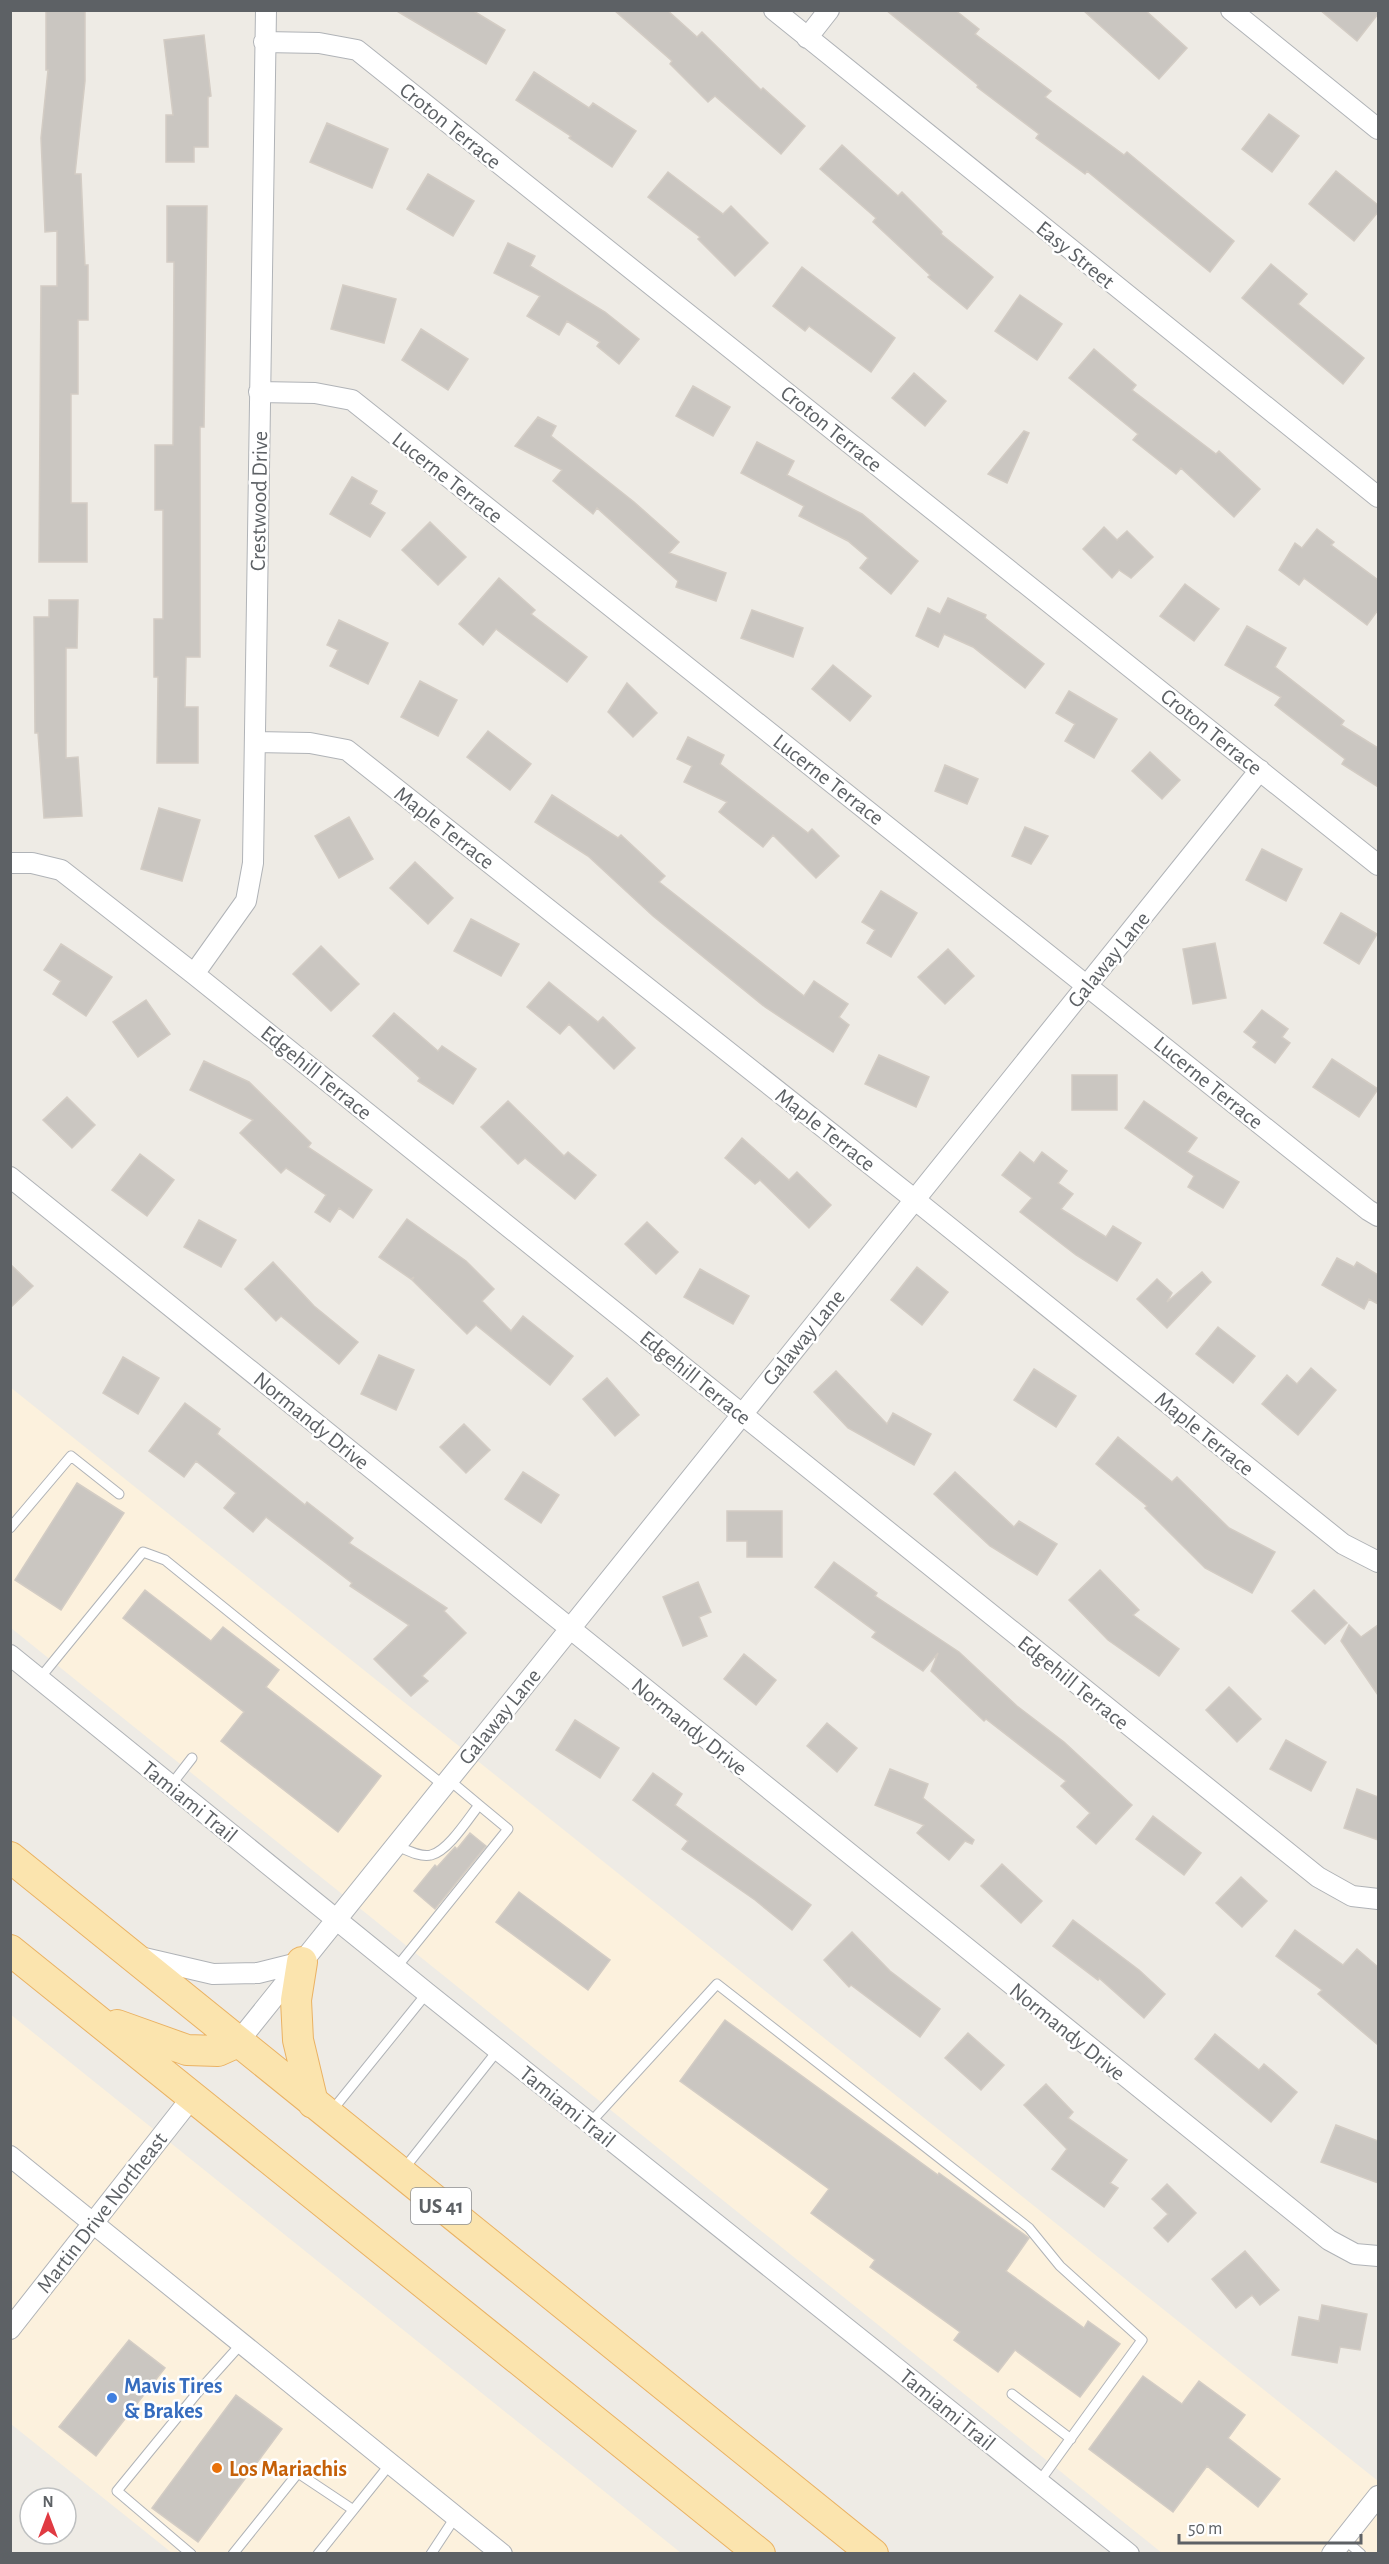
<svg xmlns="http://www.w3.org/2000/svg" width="1389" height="2564" font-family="'Alegreya Sans',sans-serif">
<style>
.commercial{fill:#fcf1dd}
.building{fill:#cac6c1;stroke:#d3ccc4;stroke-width:1.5}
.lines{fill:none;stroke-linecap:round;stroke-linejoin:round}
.lane-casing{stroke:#b0b3b7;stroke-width:11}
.street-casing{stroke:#b0b3b7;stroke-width:22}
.primary-casing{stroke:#eab263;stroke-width:32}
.lane{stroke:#fff;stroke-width:9}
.street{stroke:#fff;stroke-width:20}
.primary{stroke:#fbe4ae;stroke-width:30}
.shop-dot{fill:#3f7fe0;stroke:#fff;stroke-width:2}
.food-dot{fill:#e8710a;stroke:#fff;stroke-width:2}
.labels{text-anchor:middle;stroke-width:5;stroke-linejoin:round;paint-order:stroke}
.shield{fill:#fff;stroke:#8e9093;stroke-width:1.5}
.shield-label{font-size:21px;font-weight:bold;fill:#5d6165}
.street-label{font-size:22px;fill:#5d6165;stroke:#fff}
.shop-label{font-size:22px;font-weight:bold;fill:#366cbe;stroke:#fff;text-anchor:start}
.food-label{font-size:22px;font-weight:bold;fill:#c56008;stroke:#fff;text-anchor:start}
</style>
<rect width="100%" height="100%" fill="#eeebe5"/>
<path class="commercial" d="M10,1387L1378,2481V2553H1162L11,1628Z
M10,2014L681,2553H172L11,2424Z"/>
<path class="building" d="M46,10H85V81L75,174H81L85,265H88V320H78V394H71V503H87V562H39L41,286H57V231L45,232L41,138L48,70H46Z
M395,10H472L505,30L486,64Z
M614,10H667L697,37L702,32L761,90L763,88L805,126L781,154L715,96L708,102L670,64L672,61Z
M886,10H955L979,29L975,34L1051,91L1045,97L1124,155L1127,152L1234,241L1210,272L1087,171L1085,174L1036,138L1039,134L977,87L978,85Z
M1083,10H1145L1187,48L1159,79Z
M1320,10H1378V14L1357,41Z
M204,35L211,96L208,97V147H194V162H166V115H173L164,40Z
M534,72L589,108L593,103L636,131L612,167L569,138L571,136L516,100Z
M1269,114L1299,136L1272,172L1242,149Z
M327,123L388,149L372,188L310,162Z
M842,145L898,196L902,192L942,232L941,234L993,277L967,309L928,277L930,275L873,222L876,218L820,169Z
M1336,171L1378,205V212L1354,241L1309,204Z
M668,172L723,214L731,206L768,243L735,276L698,239L700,237L648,197Z
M428,174L474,201L453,236L407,209Z
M167,206H207L204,427H200V657H186L185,707H198V763H157L158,677H154V619H163V510H155V445H173L174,262H167Z
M508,243L535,256L530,266L605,312L639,339L619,364L597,346L600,342L567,321L559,335L527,316L540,296L494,273Z
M1271,264L1307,294L1298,304L1364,358L1343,384L1242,298Z
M802,267L895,338L871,372L809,326L805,331L773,306Z
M343,285L396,299L384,343L331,329Z
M1020,295L1062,324L1037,360L995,331Z
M421,329L468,359L448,390L402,360Z
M1094,349L1136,385L1132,390L1216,454L1219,451L1260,489L1234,517L1181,468L1176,474L1133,440L1138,434L1069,378Z
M914,373L946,401L925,426L892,398Z
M693,386L730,407L713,436L676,416Z
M538,417L556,426L551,436L634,502L679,542L669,553L726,573L716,601L676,587L678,581L597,508L593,514L553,481L562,470L515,446Z
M1024,431L1029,433L1007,483L988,474Z
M757,442L794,461L787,475L862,514L918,561L891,594L860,568L868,558L848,541L799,516L804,506L741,473Z
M352,477L377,491L370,504L385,513L370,537L330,514Z
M430,522L466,557L438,585L402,550Z
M1104,527L1117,540L1127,531L1153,557L1131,578L1119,570L1112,578L1083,549Z
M1317,529L1334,542L1331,545L1378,580V610L1367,625L1304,578L1299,585L1279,570L1295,543L1302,548Z
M499,578L535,610L531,614L587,657L567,682L496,629L483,645L459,624Z
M1185,584L1219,609L1194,641L1160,616Z
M948,598L986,615L985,618L1044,664L1025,688L973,647L944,634L938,647L916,636L928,608L940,614Z
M49,600H78L77,648H66V758L78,757L82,816L44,818L38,733H35L34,617H49Z
M752,610L803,628L793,657L741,638Z
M339,620L388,643L368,684L330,666L338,650L327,645Z
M1247,626L1286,648L1275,667L1344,721L1341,725L1378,748V787L1342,764L1345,759L1275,705L1281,697L1225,665Z
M833,665L871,696L850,721L812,689Z
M420,681L457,700L438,736L401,717Z
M627,683L657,713L633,737L608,712Z
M1069,691L1117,719L1094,758L1065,741L1075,724L1056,713Z
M488,731L531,764L510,790L467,757Z
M688,737L724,755L720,764L808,833L812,829L839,856L816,878L773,835L763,847L719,812L727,802L684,782L692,766L677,759Z
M1150,752L1180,780L1162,799L1132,771Z
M945,765L978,779L967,804L935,791Z
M552,795L618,838L621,835L665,876L659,882L804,996L814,981L848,1004L839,1017L849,1025L833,1052L765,1007L653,916L588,856L535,822Z
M159,808L200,820L182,881L141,869Z
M349,817L373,859L339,878L315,836Z
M1025,827L1048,836L1031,864L1012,856Z
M1262,849L1302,869L1286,901L1246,880Z
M415,862L453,898L428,924L390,888Z
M881,891L917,913L891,957L867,943L875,930L862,922Z
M1341,913L1377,934L1359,964L1324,943Z
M471,919L519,944L501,976L454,951Z
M1215,943L1226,998L1193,1004L1183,949Z
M61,944L112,977L86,1016L53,994L61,981L44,970Z
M321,946L359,984L331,1011L293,974Z
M948,949L974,976L945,1004L918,977Z
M549,982L598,1022L603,1017L635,1048L614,1069L569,1024L560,1034L527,1007Z
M146,1000L170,1034L138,1057L113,1022Z
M1262,1010L1288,1029L1282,1037L1290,1043L1275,1063L1253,1047L1257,1042L1244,1032Z
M394,1013L438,1051L442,1046L476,1069L453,1104L418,1081L420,1078L373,1036Z
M879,1055L929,1077L916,1107L865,1084Z
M1332,1059L1378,1089L1359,1117L1313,1087Z
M204,1061L249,1082L311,1143L308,1147L372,1190L353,1218L339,1208L330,1222L315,1212L326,1195L286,1168L281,1173L240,1133L253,1120L190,1090Z
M1072,1075H1117V1110H1072Z
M67,1097L95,1125L72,1148L43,1120Z
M508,1101L564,1156L568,1152L596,1175L575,1199L525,1158L518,1164L481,1127Z
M1144,1101L1197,1138L1187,1152L1239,1182L1223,1208L1188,1187L1194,1176L1125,1128Z
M742,1138L789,1180L797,1172L831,1205L809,1228L760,1180L755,1184L725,1158Z
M1020,1152L1034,1163L1042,1152L1067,1171L1058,1183L1073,1194L1061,1209L1106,1237L1113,1226L1141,1243L1117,1281L1076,1255L1020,1212L1032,1198L1002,1175Z
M140,1154L174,1180L147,1216L112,1190Z
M407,1219L466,1261L494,1289L482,1301L511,1331L523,1316L573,1356L550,1385L476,1325L467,1334L412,1280L414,1277L411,1279L379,1257Z
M199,1220L236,1240L221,1267L184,1247Z
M647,1222L678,1252L656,1274L625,1244Z
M1337,1258L1354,1267L1357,1262L1378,1275V1304L1369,1299L1364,1309L1322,1285Z
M273,1262L314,1306L358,1342L339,1364L281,1316L276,1321L245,1289Z
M10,1264L33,1286L10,1308Z
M917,1267L948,1292L922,1325L891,1300Z
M700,1269L749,1296L733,1324L684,1297Z
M1202,1272L1211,1282L1167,1328L1137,1299L1157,1279L1172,1293L1167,1302Z
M1218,1327L1255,1356L1233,1383L1196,1354Z
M379,1355L414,1370L396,1410L361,1394Z
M123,1357L159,1378L138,1414L103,1393Z
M1311,1368L1336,1390L1298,1435L1262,1404L1287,1375L1297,1384Z
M1034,1369L1076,1396L1056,1427L1014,1400Z
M836,1371L887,1424L893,1413L931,1434L914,1465L848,1428L814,1392Z
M607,1378L639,1415L615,1436L583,1399Z
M185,1403L220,1429L217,1434L305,1505L307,1502L353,1538L349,1543L447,1608L444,1611L466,1633L422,1676L428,1681L411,1696L374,1659L409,1625L350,1586L352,1583L266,1517L253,1532L224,1508L236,1493L196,1461L184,1477L149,1451Z
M464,1424L490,1450L466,1473L440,1447Z
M1118,1437L1172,1482L1177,1477L1229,1528L1275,1552L1252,1593L1205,1568L1145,1508L1147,1506L1096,1464Z
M523,1472L559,1495L541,1523L505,1499Z
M955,1472L1014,1527L1019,1521L1057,1544L1037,1575L990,1546L934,1494Z
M77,1483L124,1513L61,1610L15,1580Z
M727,1511H782V1557H747V1541H727Z
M834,1562L877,1593L875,1596L959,1652L1017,1706L1064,1742L1132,1805L1096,1844L1077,1827L1090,1813L1061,1786L1066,1781L986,1719L984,1721L931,1671L938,1653L923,1671L872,1637L876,1632L815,1587Z
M1100,1570L1139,1610L1133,1615L1179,1649L1159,1676L1108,1640L1069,1600Z
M698,1582L711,1612L699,1617L707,1636L683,1646L663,1597Z
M145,1590L211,1641L223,1627L279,1670L266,1687L381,1776L338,1832L221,1741L244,1712L123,1618Z
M1314,1590L1347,1623L1325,1644L1292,1611Z
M1349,1625L1361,1637L1378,1625V1695L1341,1641Z
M744,1654L776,1680L756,1705L724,1679Z
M1229,1687L1261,1719L1237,1742L1206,1710Z
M575,1720L619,1748L600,1778L556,1750Z
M827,1723L857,1748L837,1772L807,1746Z
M1286,1740L1326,1762L1311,1791L1270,1769Z
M890,1769L928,1784L923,1798L974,1840L972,1844L965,1841L949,1860L917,1833L924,1825L875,1805Z
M653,1773L682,1794L675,1805L811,1905L792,1930L755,1900L682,1849L688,1841L633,1800Z
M1357,1789L1378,1797V1840L1344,1828Z
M1153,1816L1201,1853L1184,1875L1136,1839Z
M470,1833L486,1846L435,1909L414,1891L435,1865L437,1867L455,1847L457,1849Z
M1002,1864L1042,1901L1021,1923L981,1886Z
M1241,1877L1267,1901L1242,1927L1216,1903Z
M519,1892L610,1960L588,1990L496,1922Z
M1073,1920L1139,1970L1165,1994L1144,2018L1099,1978L1098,1980L1053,1946Z
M1295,1930L1343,1965L1357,1949L1378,1967V2045L1318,1994L1322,1990L1276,1956Z
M852,1932L890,1971L940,2009L920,2037L851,1985L849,1987L824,1960Z
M725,2020L938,2175L939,2173L1029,2238L1006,2271L1084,2328L1088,2321L1120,2344L1080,2397L1015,2350L998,2372L954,2340L960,2332L870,2267L875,2260L811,2213L829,2189L680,2081Z
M968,2033L1004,2065L981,2090L945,2058Z
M1215,2034L1259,2070L1264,2064L1297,2092L1271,2122L1195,2059Z
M1046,2084L1073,2112L1068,2118L1127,2160L1110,2183L1118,2188L1104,2207L1052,2169L1067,2149L1024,2105Z
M1336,2125L1378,2141V2183L1321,2162Z
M1167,2184L1196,2213L1168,2242L1154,2228L1168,2214L1152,2199Z
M1245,2251L1279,2290L1260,2305L1252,2295L1236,2308L1212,2279Z
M1322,2305L1367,2314L1360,2350L1340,2347L1337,2363L1292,2355L1299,2317L1319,2321Z
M129,2340L165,2368L96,2456L59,2427Z
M1143,2376L1182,2404L1199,2381L1245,2415L1228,2438L1280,2479L1258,2507L1207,2466L1173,2512L1089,2449Z
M236,2395L282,2429L198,2542L152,2508Z"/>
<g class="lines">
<defs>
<path id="lane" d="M10,1528L71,1456L119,1494
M40,1678L143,1552L165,1560L443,1785
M171,1785L192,1758
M395,1845C405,1849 420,1858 431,1855C448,1851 468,1819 479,1805L448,1779
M396,1968L508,1829L479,1805
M330,2113L427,1993
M590,2123L717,1984L1029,2228L1060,2266L1142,2340L1039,2482
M403,2170L498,2050
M1012,2394L1071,2439
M1344,2539L1361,2554
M191,2554L117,2491L198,2392L242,2343
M233,2554L298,2473L352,2509
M318,2554L391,2463
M431,2554L456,2516"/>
<path id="street" d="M774,10L1378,497
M1231,10L1378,129
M807,38L829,10
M264,42L319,43L357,50L1378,865
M259,392L315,393L352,400L1368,1210L1378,1216
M255,742L310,743L347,750L914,1199L1343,1544L1378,1562
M10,863H32L61,870L194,974L1318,1877L1352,1896L1378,1899
M194,974L246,901L253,863L266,10
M10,1177L1329,2240L1355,2254L1378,2256
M10,1655L427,1993L1129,2554
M140,1957L213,1974L258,1973L302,1962
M238,2042L1260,770
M10,2156L502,2554
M10,2329L193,2096
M1332,2554L1378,2496"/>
<path id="primary" d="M10,1857L873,2554
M10,1950L760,2554
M302,1962L296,2000L298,2040L313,2103
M117,2025L187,2050L218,2051L238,2042"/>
</defs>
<use href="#lane" class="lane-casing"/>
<use href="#street" class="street-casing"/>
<use href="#primary" class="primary-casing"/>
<use href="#lane" class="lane"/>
<use href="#street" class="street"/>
<use href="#primary" class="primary"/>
</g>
<circle class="shop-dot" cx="112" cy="2398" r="6"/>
<circle class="food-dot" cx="217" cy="2468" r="6"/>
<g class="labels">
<rect class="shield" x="411" y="2188" width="60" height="36" rx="4.5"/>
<g class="shield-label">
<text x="441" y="2213">US 41</text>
</g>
<g class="street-label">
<text transform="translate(451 125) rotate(39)" y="8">Croton Terrace</text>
<text transform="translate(1076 254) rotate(39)" y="8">Easy Street</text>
<text transform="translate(832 428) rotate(39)" y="8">Croton Terrace</text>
<text transform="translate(448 477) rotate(38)" y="8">Lucerne Terrace</text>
<text transform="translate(258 501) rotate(-89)" y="8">Crestwood Drive</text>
<text transform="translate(1212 731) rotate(39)" y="8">Croton Terrace</text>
<text transform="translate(829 779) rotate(38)" y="8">Lucerne Terrace</text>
<text transform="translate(445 827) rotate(38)" y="8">Maple Terrace</text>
<text transform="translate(1108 959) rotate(-51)" y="8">Galaway Lane</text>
<text transform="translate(317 1072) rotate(39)" y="8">Edgehill Terrace</text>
<text transform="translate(1209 1082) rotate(39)" y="8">Lucerne Terrace</text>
<text transform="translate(826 1129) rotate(38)" y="8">Maple Terrace</text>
<text transform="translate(803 1337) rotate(-51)" y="8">Galaway Lane</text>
<text transform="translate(696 1377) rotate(39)" y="8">Edgehill Terrace</text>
<text transform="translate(312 1420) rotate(39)" y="8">Normandy Drive</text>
<text transform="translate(1205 1433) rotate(39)" y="8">Maple Terrace</text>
<text transform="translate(1074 1682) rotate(39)" y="8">Edgehill Terrace</text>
<text transform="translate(499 1716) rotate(-51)" y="8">Galaway Lane</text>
<text transform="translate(690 1726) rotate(39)" y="8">Normandy Drive</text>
<text transform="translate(190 1801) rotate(39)" y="8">Tamiami Trail</text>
<text transform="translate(1068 2031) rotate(39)" y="8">Normandy Drive</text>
<text transform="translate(568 2106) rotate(39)" y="8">Tamiami Trail</text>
<text transform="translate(101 2212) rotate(-52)" y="8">Martin Drive Northeast</text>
<text transform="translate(948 2409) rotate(39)" y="8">Tamiami Trail</text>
</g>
<g class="shop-label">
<text x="124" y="2393">Mavis Tires<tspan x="124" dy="25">&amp; Brakes</tspan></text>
</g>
<g class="food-label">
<text x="229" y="2476">Los Mariachis</text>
</g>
</g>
<rect width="1389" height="2564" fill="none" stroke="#5d6165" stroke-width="24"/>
<g transform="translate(48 2516)"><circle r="28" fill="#ffffff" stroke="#bec0c1" stroke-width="1.5"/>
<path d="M0-4.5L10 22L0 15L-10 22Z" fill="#e03a42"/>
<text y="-9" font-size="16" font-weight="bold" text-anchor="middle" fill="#5d6165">N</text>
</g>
<path d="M1179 2534v9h182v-9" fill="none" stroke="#5d6165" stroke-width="3"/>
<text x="1188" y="2534" font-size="18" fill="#5d6165" stroke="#ffffff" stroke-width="4.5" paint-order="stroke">50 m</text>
</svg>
